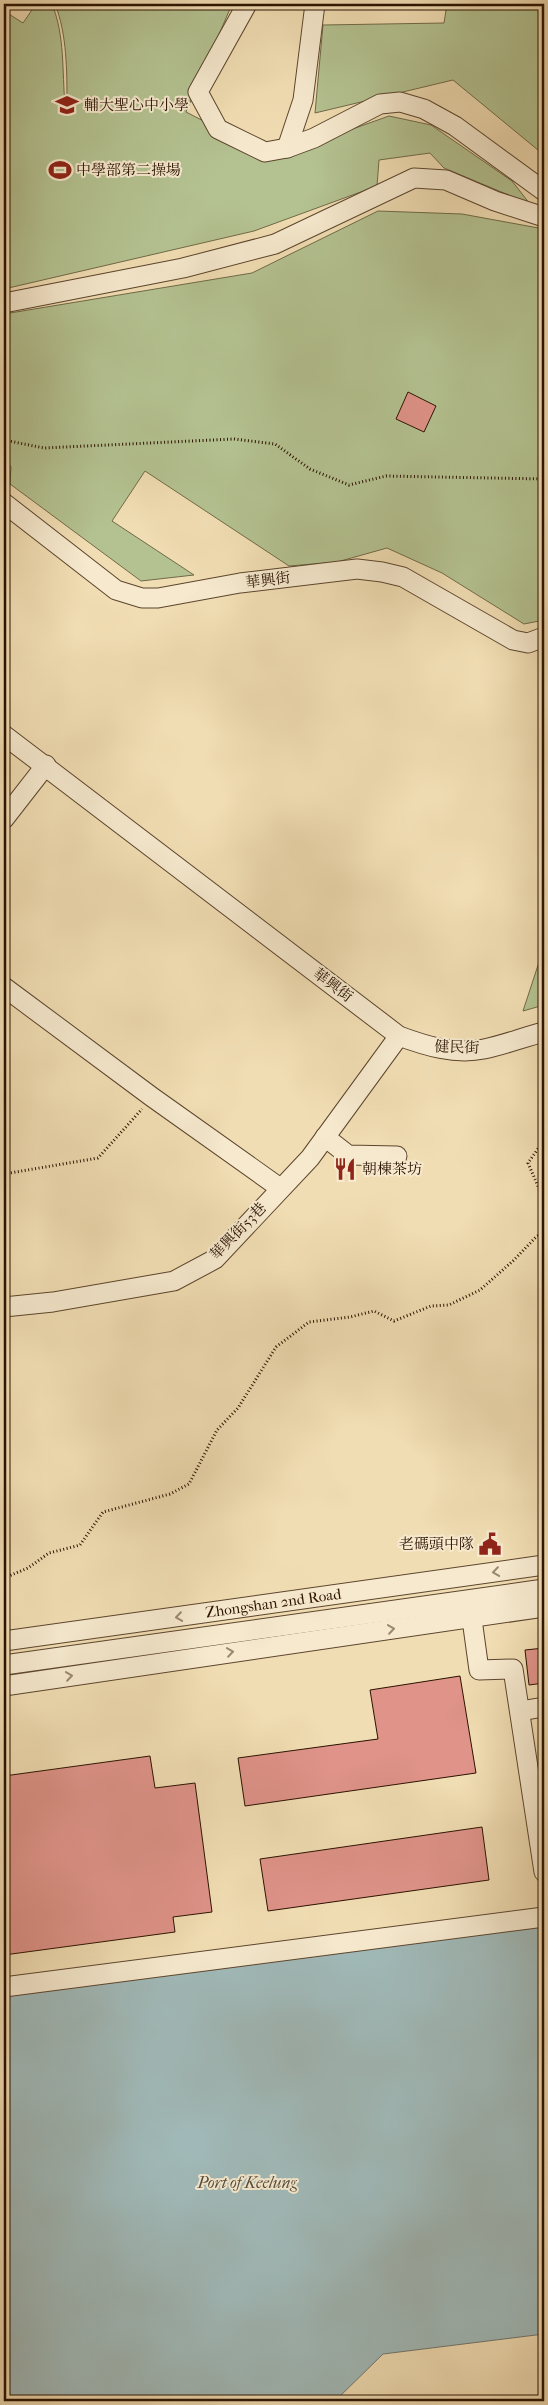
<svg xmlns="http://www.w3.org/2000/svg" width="548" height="2405" font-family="'IM FELL French Canon','Noto Serif TC',serif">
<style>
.green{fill:#b4c291;stroke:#706a48}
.water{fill:#a0b9b8;stroke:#71766e}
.building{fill:#df9389;stroke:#2b1200}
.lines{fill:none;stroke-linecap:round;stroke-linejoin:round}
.minor-casing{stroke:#5c452d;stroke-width:21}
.path{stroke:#2b1200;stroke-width:3;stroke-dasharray:1 2.5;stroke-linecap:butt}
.minor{stroke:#f6e9ce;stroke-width:19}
.oneway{stroke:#9b8871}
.labels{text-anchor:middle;stroke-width:4;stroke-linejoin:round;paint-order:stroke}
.poi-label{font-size:15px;fill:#2b1200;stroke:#f6e9ce;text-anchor:start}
.street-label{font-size:15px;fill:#2b1200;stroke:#f6e9ce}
.water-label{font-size:16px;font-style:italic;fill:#544c40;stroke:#f6e9ce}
</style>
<rect width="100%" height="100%" fill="#f1ddb3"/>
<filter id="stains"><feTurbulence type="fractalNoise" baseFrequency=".004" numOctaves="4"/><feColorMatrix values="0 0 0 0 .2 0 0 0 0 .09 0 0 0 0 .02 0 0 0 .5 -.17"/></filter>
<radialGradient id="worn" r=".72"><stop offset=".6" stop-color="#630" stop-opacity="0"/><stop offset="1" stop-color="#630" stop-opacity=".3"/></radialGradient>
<path class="green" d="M36,4H52C65,36 62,71 65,105L67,103C67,71 67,34 55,4H232L186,112L274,157L389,116L431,125L512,181L530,204L444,168L430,153L379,160L377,186L254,231L4,289V11L23,23Z
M447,4H544V155L453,80L315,113L323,25L444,23Z
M378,211L462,214L544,229V620L524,624L442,573L387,548L337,562L289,566L145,471L112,521L194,575L141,581L10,484L11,467L4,456V314L252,273Z
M543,950L544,1005L523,1011Z"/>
<path class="water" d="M544,1919V2334L383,2354L335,2401H4V1994Z"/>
<path class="building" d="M408,392L436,406L424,432L396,419Z
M544,1648V1683L529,1685L525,1650Z
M460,1676L476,1773L245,1806L238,1758L378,1739L370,1690Z
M150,1756L155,1788L195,1783L212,1912L173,1917L175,1932L4,1955V1776Z
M482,1827L489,1880L268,1911L260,1859Z"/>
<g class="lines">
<defs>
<g id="minor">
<path d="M247,4L198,92L218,129L265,152L287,148L314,138L380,104L400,102L424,109L455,126L544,191"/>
<path d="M287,148L303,100L315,4"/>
<path d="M4,303L183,268L275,244L414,178L446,180L495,201L544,217"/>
<path d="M4,503L116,590L142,598H158L240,583L357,569L382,572L403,577L513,640L528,643L544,637"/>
<path d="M4,735L399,1036C426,1046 455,1055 484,1049C504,1045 524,1037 544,1032"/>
<path d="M4,819L46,765"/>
<path d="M4,987L152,1097L280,1188"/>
<path d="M325,1137L348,1155L397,1156"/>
<path d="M4,1307L53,1302L174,1281L215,1259L310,1158L399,1036"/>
<path d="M470,1605L479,1670L513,1669L544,1872"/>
<path id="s1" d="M4,1641L544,1565"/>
<path d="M4,1665L544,1589"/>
<path d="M4,1686L544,1607"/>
<path d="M520,1711L544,1707"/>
<path d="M4,1987L544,1917"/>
</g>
</defs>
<use href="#minor" class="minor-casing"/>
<path class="path" d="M4,440L44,448L234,439L275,444L310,469L349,485L386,476L544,479
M544,1140L528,1163L544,1200
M4,1174L98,1158L142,1109
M4,1578L28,1568L49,1553L80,1545L103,1512L170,1494L189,1484L217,1430L238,1408L276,1347L309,1322L350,1317L374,1311L394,1321L431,1306L449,1305L480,1290L514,1260L536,1237L544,1232"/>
<use href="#minor" class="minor"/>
</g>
<defs><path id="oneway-chevron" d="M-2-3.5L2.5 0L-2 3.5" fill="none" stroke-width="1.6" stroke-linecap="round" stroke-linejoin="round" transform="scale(1.25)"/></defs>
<g class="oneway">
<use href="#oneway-chevron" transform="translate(496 1572) rotate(172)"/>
<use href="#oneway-chevron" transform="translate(179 1617) rotate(172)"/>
<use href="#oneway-chevron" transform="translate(391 1629) rotate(-8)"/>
<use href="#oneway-chevron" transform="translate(230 1652) rotate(-8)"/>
<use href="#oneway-chevron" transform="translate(69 1676) rotate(-8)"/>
</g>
<defs>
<symbol id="school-bare" viewBox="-9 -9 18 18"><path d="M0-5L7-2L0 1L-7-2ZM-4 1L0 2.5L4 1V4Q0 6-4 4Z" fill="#8f2418" stroke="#f6e9ce" stroke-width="2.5" paint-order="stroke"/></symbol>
<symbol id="stadium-bare" viewBox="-9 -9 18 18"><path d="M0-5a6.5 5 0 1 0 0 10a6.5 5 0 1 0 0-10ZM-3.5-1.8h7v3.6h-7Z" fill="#8f2418" stroke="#f6e9ce" stroke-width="2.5" paint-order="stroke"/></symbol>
<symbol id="restaurant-bare" viewBox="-9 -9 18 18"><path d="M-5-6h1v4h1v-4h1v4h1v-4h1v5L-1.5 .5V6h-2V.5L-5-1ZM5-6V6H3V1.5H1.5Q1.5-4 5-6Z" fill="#8f2418" stroke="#f6e9ce" stroke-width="2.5" paint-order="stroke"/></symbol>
<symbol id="civic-bare" viewBox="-9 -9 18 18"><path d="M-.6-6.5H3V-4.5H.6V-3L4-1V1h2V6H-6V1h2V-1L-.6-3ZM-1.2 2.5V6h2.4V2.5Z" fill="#8f2418" stroke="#f6e9ce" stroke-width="2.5" paint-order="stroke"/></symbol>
</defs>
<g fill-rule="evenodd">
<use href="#school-bare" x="51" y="89" width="32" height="32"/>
<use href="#stadium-bare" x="44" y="154" width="32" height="32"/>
<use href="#restaurant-bare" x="329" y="1153" width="32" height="32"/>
<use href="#civic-bare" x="474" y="1528" width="32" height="32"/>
</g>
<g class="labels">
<g class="poi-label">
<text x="84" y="110">輔大聖心中小學</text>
<text x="76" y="175">中學部第二操場</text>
<text x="362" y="1174">朝棟茶坊</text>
<text x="474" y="1549" text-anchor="end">老碼頭中隊</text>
</g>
<g class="street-label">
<text transform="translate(268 580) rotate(-7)" y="5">華興街</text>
<text transform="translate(333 985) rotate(37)" y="5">華興街</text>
<text transform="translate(457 1047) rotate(2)" y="5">健民街</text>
<text transform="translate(238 1231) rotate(-46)" y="5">華興街53巷</text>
<text dy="5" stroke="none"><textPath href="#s1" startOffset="272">Zhongshan 2nd Road</textPath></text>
</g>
<g class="water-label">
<text x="247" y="2188">Port of Keelung</text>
</g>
</g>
<rect width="548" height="2405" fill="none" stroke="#f1ddb3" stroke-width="20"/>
<rect x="5" y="5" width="538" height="2395" fill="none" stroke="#2b1200" stroke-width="2.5"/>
<rect x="10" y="10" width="528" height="2385" fill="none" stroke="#2b1200"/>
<rect width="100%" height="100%" filter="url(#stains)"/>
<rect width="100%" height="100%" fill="url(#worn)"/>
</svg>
